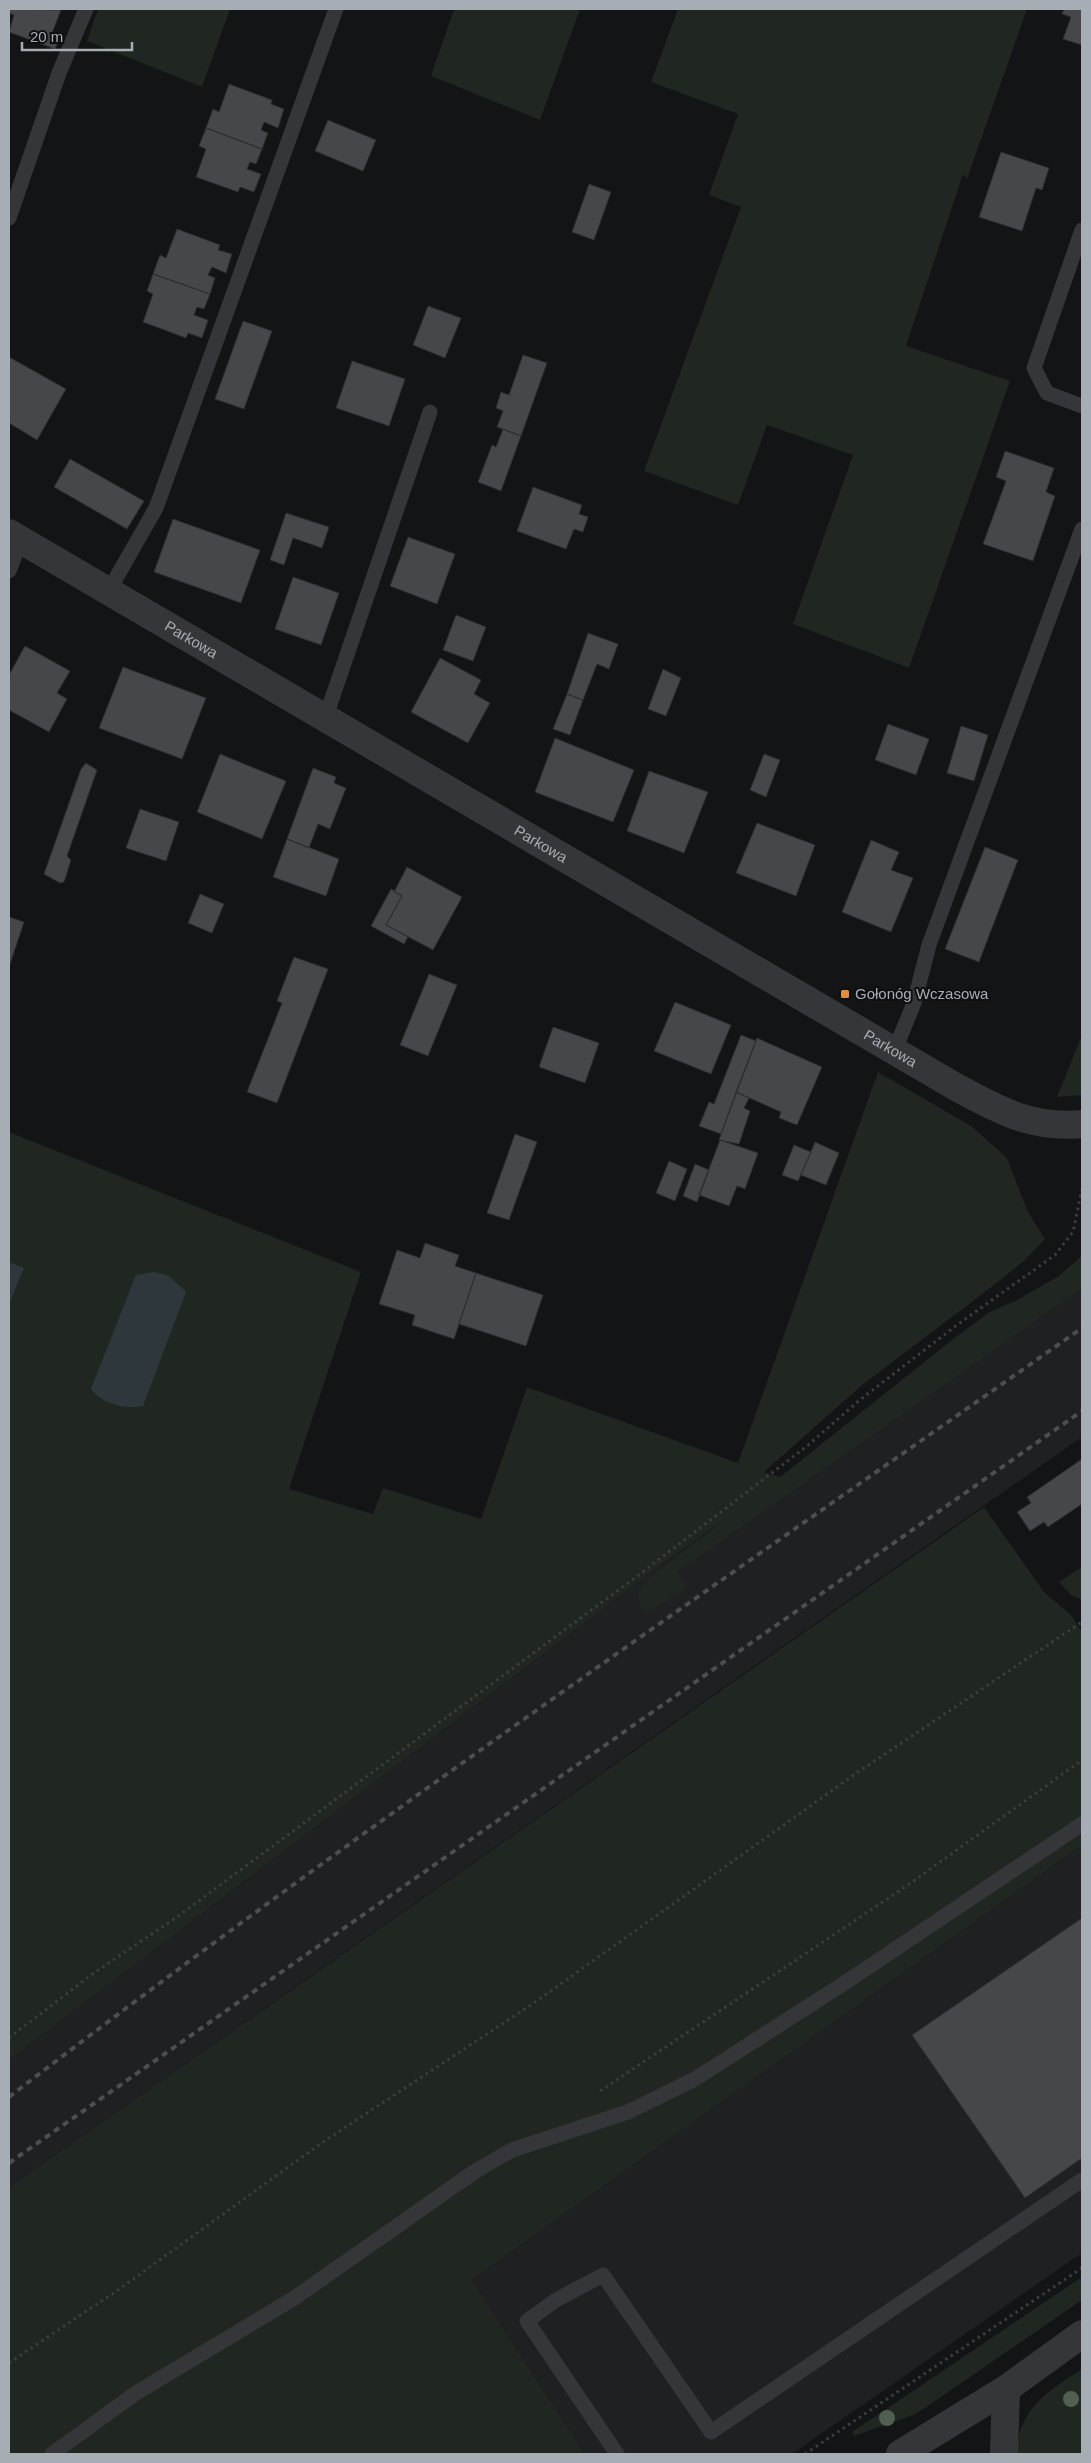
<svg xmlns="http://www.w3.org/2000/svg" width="1091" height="2463" font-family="Helvetica,sans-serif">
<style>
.built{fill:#1f2022}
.green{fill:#202720}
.water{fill:#2e383c}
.building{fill:#45474a;stroke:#2d2e31}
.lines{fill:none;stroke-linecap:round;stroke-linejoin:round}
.path{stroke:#3b3d40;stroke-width:3;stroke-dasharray:2.5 4;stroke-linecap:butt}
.service{stroke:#353639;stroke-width:15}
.minor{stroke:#353639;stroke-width:28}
.tertiary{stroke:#353639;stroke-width:28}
.rail{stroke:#4c4e52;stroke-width:4;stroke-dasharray:6 5;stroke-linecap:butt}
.tree{fill:#505f4f}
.poi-dot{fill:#e18f3f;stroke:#0e0f10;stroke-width:2}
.labels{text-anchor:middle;stroke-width:4;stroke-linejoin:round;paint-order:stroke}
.street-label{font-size:15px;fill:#a6adb4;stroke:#0e0f10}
.poi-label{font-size:15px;fill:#a6adb4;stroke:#0e0f10;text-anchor:start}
</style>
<rect width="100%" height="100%" fill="#131415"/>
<path class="built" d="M1082,1271V1437L9,2187V2060L666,1561Z
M1082,1845V2253L792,2454H585L472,2280Z"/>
<path class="green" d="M98,9H230L202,87L87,41Z
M454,9H580L540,120L431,76Z
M678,9H1027L967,179L963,174L906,346L1010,381L909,668L793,624L853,455L767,425L738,505L644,471L741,207L709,195L738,114L651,82Z
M1082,1035V1095L1057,1097Z
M878,1072L971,1126L1007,1158L1028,1212L1045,1239L1025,1260L994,1285L861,1386L764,1472L780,1477L957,1336L990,1312L1015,1301L1059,1276L1082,1256V1288L677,1572L687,1587L647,1614L640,1607L638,1592L651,1577L727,1518L666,1561L9,2060V1132L361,1272L289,1489L373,1514L383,1488L481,1519L527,1387L738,1463Z
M984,1507L1044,1592L1071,1615L1082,1632V1845L472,2280L585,2454H9V2187Z
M1082,1567V1600L1071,1595L1059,1582Z
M1082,2277V2300L925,2408L913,2415L854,2436L852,2432Z
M1082,2369V2454H1017C1017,2410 1048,2391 1082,2369Z"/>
<path class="water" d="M9,1262L24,1268L9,1304Z
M154,1272L169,1276L186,1292L143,1406C124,1409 104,1405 91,1389L136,1275Z"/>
<path class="building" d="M9,9L61,10L52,33L60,36L55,49L9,32L14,15L9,13Z
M1064,9H1082V48V45L1063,39L1071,17L1062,14Z
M229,84L272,100L271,104L284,109L278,128L264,122L261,130L268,133L262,149L206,128L213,109L219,112Z
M328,120L376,140L363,171L315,151Z
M206,128L262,149L256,164L250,162L247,169L261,174L254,192L240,187L238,192L196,177L206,149L199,146Z
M1001,152L1049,168L1042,190L1036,188L1022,231L979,217Z
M589,184L611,192L594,240L572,232Z
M177,229L220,245L218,250L232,254L226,273L212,267L208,275L215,278L210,294L153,274L160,255L166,258Z
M153,274L210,294L204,309L197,307L194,315L208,320L202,338L188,333L186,338L143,322L153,294L147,291Z
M428,306L461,318L445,358L413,345Z
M243,321L272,331L244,409L215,399Z
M523,355L547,363L521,436L497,427L503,411L496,408L501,392L509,395Z
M9,357L66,389L37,440L9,423Z
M352,361L405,379L389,426L336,408Z
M503,429L521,436L501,491L478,482L492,445L496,447Z
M1005,451L1054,468L1046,492L1055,496L1033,561L983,544L1006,481L996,477Z
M70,459L144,501L127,529L54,487Z
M533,487L582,505L579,514L588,517L583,532L574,529L566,549L517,531Z
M286,513L329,527L322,548L293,538L284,565L270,560Z
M173,519L260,550L241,603L154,572Z
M408,537L455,554L437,604L390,586Z
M293,577L339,593L321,645L275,629Z
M456,615L486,627L473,661L443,650Z
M588,633L618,644L609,669L597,664L583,700L567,694Z
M25,646L70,671L57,693L67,699L49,732L9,710V675Z
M440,658L481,680L474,694L490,703L468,743L411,712Z
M123,667L206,698L182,759L99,728Z
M663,669L681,678L666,716L648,709Z
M567,694L583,700L570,735L553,729Z
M888,724L929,739L916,775L875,760Z
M961,726L988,735L974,781L947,773Z
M555,738L634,770L613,822L535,792Z
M220,754L286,781L262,839L197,812Z
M764,754L780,760L766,797L750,790Z
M86,763L97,770L67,856L71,860L64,882L60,883L44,874L81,769Z
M313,768L336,777L334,783L346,788L330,829L318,824L309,848L287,839Z
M649,771L708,792L684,853L627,831Z
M140,809L179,822L166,861L126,848Z
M757,823L815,845L796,896L736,873Z
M287,839L339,859L326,896L273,877Z
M871,840L899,852L891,870L913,878L891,932L842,912Z
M985,847L1018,860L979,962L945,949Z
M407,867L462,897L433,950L386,925L402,896L394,892Z
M391,889L402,896L386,925L408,937L404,944L371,926Z
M200,894L224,904L212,933L188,923Z
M9,917L24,922L9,967Z
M294,957L328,969L277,1103L247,1092L282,1003L277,1001Z
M429,974L457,985L428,1056L400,1045Z
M675,1002L731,1025L711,1074L654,1051Z
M553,1027L599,1043L585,1083L539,1067Z
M741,1035L756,1041L721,1134L699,1126L709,1102L714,1104Z
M757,1038L822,1067L797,1125L779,1118L781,1112L736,1092Z
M736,1092L749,1098L744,1108L750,1111L739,1144L719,1140Z
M515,1134L537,1142L509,1220L487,1213Z
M720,1140L758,1153L745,1189L737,1186L729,1206L699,1195Z
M815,1142L839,1153L826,1185L801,1175Z
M794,1145L811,1152L798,1181L782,1175Z
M669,1161L687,1169L675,1201L656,1193Z
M695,1164L709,1170L697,1202L683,1196Z
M425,1243L459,1255L455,1266L476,1273L454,1339L412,1325L415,1315L379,1304L397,1250L420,1258Z
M476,1273L543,1295L526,1346L459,1324Z
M1082,1459V1504L1048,1527L1044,1522L1030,1531L1017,1512L1031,1503L1027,1497Z
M1082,1918V2158L1025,2198L912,2035Z"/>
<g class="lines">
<path class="path" d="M9,2038L91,1975L177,1917L640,1574L807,1446L861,1399L957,1325L1055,1255L1073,1232L1082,1189
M600,2091L908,1885L1082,1760
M9,2363L118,2290L323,2142L534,2003L858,1772L1082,1622
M805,2454L1082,2268"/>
<path class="service" d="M9,218L59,73L86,9
M1082,230L1034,368L1047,393L1082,406
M9,571L21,540
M108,592L156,508L336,9
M325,719L430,412
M894,1052L914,1003L929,945L1082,529
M52,2454L136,2393L293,2299L474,2172L512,2150L628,2112L695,2079L840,1986L1082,1824
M617,2454L527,2321L556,2300L603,2275L711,2432L1082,2180"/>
<path class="minor" id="s1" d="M9,533L956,1087C999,1110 1031,1129 1082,1124"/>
<path class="tertiary" d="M900,2454L1006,2389L1082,2334
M1004,2454L1006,2389"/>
<path class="rail" d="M9,2097C358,1829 722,1581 1082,1328
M9,2163L1082,1411"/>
</g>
<g class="tree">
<circle cx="1071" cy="2399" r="8"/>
<circle cx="887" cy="2418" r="8"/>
</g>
<rect class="poi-dot" x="840" y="989" width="10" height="10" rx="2.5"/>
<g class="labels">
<g class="street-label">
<text dy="5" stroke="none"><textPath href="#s1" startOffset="211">Parkowa</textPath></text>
<text dy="5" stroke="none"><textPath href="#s1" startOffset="616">Parkowa</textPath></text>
<text dy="5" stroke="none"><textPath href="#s1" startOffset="1021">Parkowa</textPath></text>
</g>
<g class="poi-label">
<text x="855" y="999">Gołonóg Wczasowa</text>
</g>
</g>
<rect width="1091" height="2463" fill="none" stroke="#a6adb4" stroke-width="20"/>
<path d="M22 42v8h110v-8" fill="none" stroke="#a6adb4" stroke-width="2.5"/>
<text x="30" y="42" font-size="15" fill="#a6adb4" stroke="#0e0f10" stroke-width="4" paint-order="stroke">20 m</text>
</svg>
